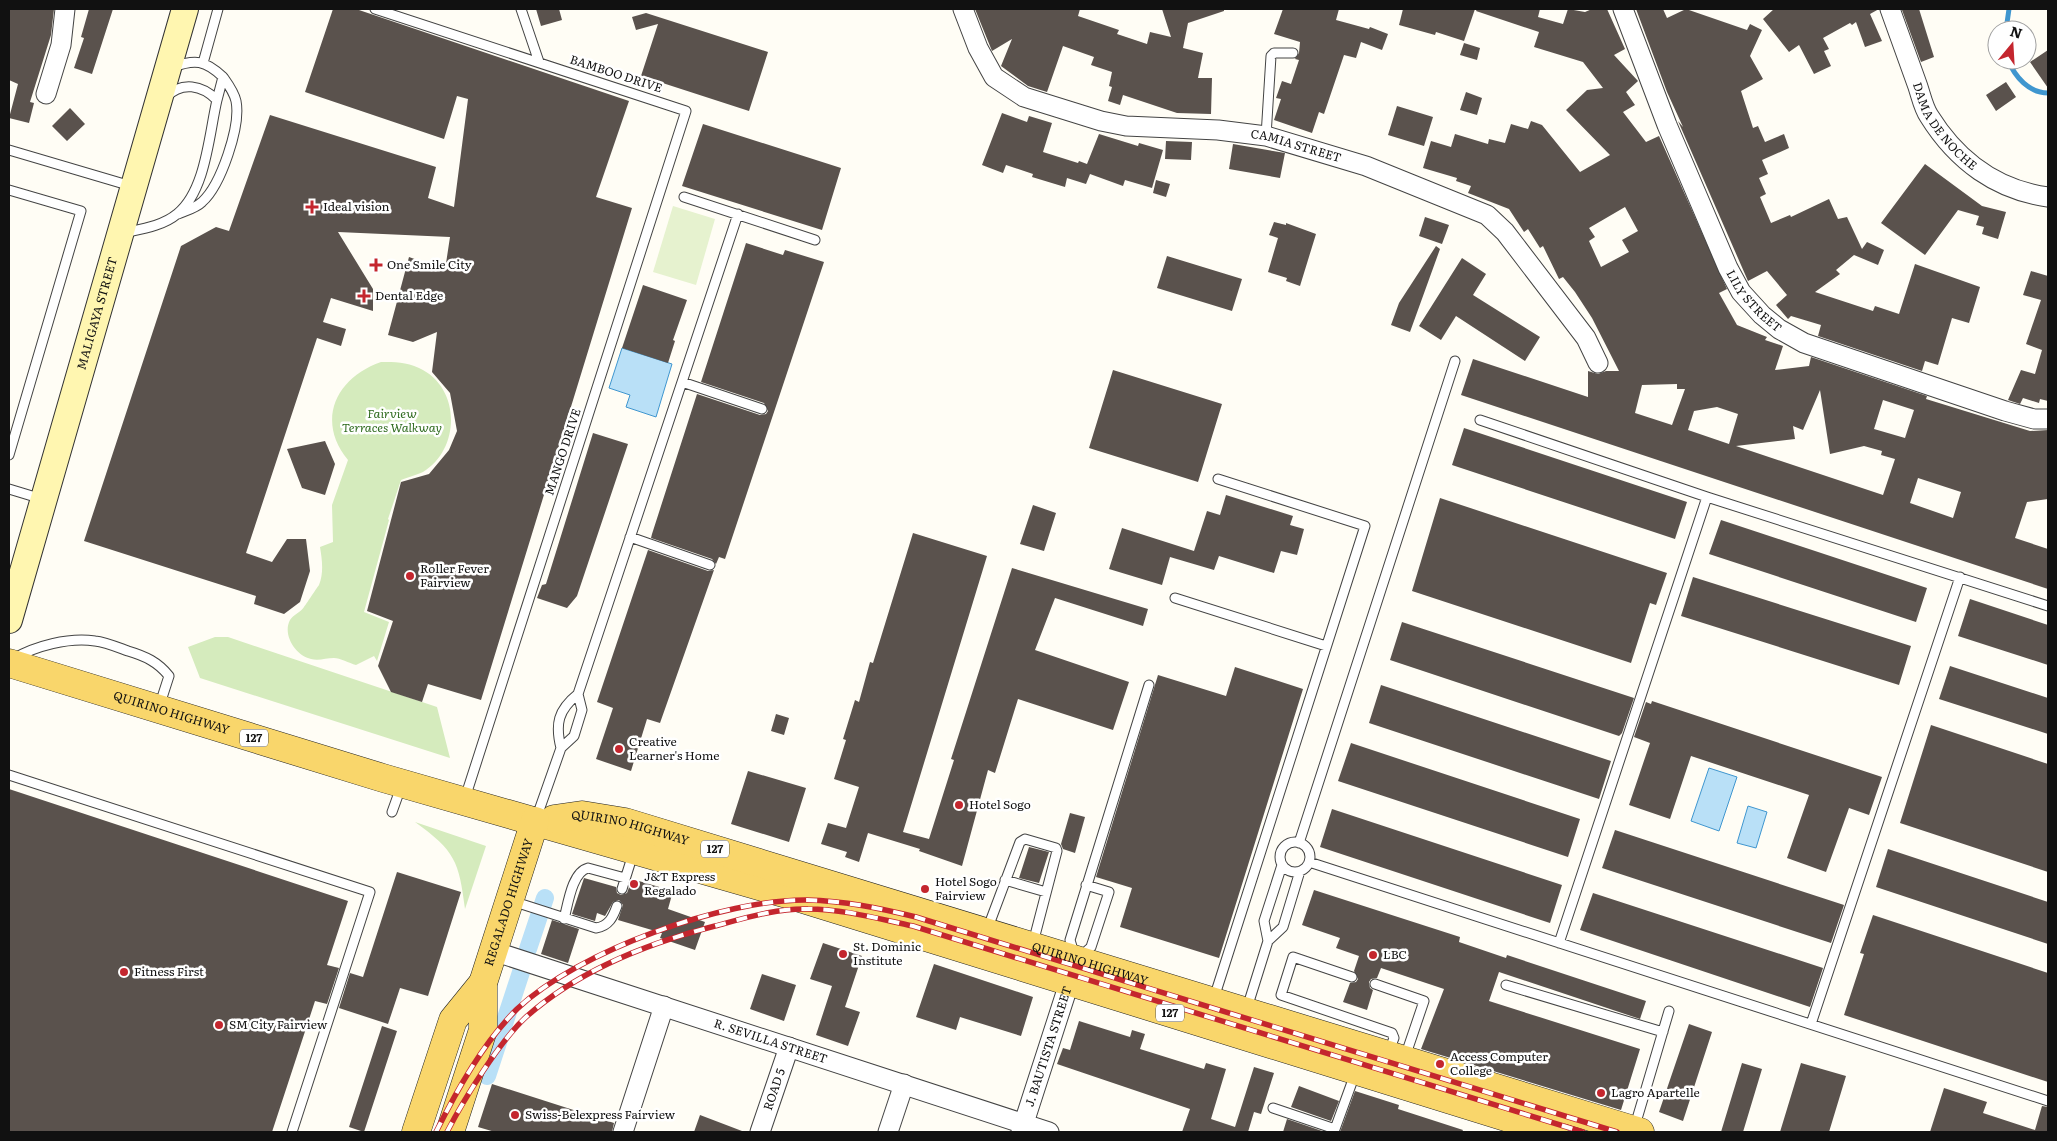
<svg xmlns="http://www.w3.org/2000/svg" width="2057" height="1141" font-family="Literata,serif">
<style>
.green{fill:#d5ebbd}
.pitch{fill:#e6f2cf}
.water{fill:#b9e0f7;stroke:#3f96cf}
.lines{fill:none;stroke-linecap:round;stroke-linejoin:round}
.stream{stroke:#3f96cf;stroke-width:5}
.canal{stroke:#b9e0f7;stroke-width:18}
.building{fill:#5a524d;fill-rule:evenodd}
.lane-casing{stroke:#444;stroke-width:11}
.street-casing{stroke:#444;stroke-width:21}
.secondary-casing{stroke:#333;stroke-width:28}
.primary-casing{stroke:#222;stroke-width:29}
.lane{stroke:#fff;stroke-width:9}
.street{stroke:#fff;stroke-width:19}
.secondary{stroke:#fff6b0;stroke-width:26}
.primary{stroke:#f9d66b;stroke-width:28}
.rail-casing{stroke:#c4262e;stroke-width:5.5}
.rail{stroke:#fff;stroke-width:4;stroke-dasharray:11;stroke-linecap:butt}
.poi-dot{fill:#c4262e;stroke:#fff;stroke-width:2}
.labels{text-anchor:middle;stroke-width:5;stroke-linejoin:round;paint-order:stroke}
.shield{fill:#fff;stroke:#585858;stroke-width:1}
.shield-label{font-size:11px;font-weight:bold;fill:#111}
.street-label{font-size:12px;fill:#111;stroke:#fff}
.poi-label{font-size:12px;fill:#111;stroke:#fff;text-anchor:start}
.park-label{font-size:12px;font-style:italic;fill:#2f6b1f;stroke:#fff}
</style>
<rect width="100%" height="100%" fill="#fffdf5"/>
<path class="green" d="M381,362C395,362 406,362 419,368C461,387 461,449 423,472C417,475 408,477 401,480L388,519L389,520L364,612L389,622L377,661L374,656L356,665C349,663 340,658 334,658C326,658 319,661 311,659C296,656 282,635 290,620C293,615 301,612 304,607C305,606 318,586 319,585C324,573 322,559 320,547L333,542L332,505L348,460C315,420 337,377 381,362Z
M215,637H228L437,707L450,758L200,678L188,647Z
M415,822L486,846L465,909C459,861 455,851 415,822Z"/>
<path class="pitch" d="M673,206L715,219L696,285L653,272Z"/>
<path class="water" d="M622,348L672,364L656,417L626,407L630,395L609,388Z
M1709,768L1737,777L1719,831L1691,821Z
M1748,806L1767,812L1756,848L1737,843Z"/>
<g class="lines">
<path class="stream" d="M2006,30L2009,9
M2008,60C2015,77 2029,93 2048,93"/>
<path class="canal" d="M528,949L545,898
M487,1076L523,966"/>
</g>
<path class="building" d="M9,9H54L51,35L30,102L34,103L29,123L9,118L18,84L9,80Z
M89,9H113L92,74L74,68L84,38L81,37Z
M333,9H356L629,101L596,197L632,208L481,700L428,684L422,702L391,692L378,666L393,621L367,611L401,482L429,474L449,450L457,431L450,393L432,372L437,332L413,342L388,335L409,257L445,270L450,237L338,232L373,289V311L331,298L323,322L346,329L341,346L317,338L246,553L272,562L287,539H306L310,571L300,602L284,614L254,604L256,596L84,541L181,246L216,227L229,231L270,115L436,167L428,198L454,207L468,99L457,96L444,139L305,92Z
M536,9H559L562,20L541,26Z
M975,9H1080L1078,16L1119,30L1117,34L1147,44L1150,32L1171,37L1162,9H1224V11L1188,23L1183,48L1203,53L1198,78H1212L1211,114L1177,113L1123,95L1120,105L1108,101L1112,87L1109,86L1112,72L1091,65L1094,57L1063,46L1047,92L1028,86L1001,66L1012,39L992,51Z
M1283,9H1339L1336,20L1369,29L1370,27L1388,34L1382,50L1361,42L1356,58L1344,55L1324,114L1319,112L1312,133L1274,120L1281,99L1276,98L1282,81L1291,84L1299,60L1295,59L1299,53L1300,42L1274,34Z
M1403,9H1475L1464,41L1436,32L1435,35L1399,25Z
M1477,9H1540L1538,17L1563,24L1568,9L1585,12L1592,9H1607L1625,49L1614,55L1638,81L1626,92L1635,105L1623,112L1646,142L1659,136L1727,289L1719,293L1737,325L1767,337L1765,340L1783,346L1775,370L1809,366L1811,357L1927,396L1926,399L2030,431L2048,430V499L2027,502L2015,538L2048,549V589L1461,395L1473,359L1588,397V371L1598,374L1606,371H1619L1592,318L1575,292L1563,277L1559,279L1543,246L1540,248L1528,229L1524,232L1509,209L1468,193L1471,186L1456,181L1457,178L1423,168L1431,141L1451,147L1455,134L1488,144L1489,139L1505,143L1511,124L1528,129L1531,121L1542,125L1580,172L1610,155L1566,110L1587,90L1603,88L1583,62L1534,47L1539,32L1476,11ZM1625,207L1638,231L1622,240L1629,252L1601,267L1589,241L1595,237L1589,228ZM1677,384V389H1685L1672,425L1635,413L1642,385ZM1820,390L1830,454L1864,446L1882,451L1881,455L1895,459L1883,495L1736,446L1795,439L1793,426L1803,430ZM1883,400L1914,410L1905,438L1874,429ZM1717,407L1738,414L1729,444L1688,430L1694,411ZM1918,478L1961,492L1953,518L1910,503Z
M1636,9H1663L1667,18L1686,9L1747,30L1750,24L1762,30L1750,56L1763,79L1741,91L1753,128L1758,126L1765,142L1784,134L1789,148L1762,160L1768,174L1759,178L1766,194L1760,197L1771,223L1790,215L1791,217L1829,199L1838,219L1847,217L1862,249L1867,242L1884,250L1878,265L1854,255L1836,270L1840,274L1815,292L1873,311L1875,306L1899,314L1915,264L1980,287L1969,323L1952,318L1938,365L1925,361L1922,371L1818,336L1821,325L1791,316L1788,319L1776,305L1787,295L1767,271L1748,281L1678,121L1683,127L1667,92Z
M1774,9H1879L1870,14L1882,41L1865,47L1856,22L1852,25L1850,23L1823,38L1829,49L1824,51L1831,66L1814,74L1799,45L1789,52L1763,19Z
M1906,9H1919L1934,57L1921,62L1902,10Z
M646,13L768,52L749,111L641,76L658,24L636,30L632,17Z
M1464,43L1480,48L1477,60L1460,55Z
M2048,50V88L2030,62Z
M2006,82L2016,97L1996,111L1986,95Z
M1466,92L1482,98L1477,115L1460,110Z
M1397,106L1433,117L1424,146L1388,135Z
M70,108L85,124L67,141L52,126Z
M1002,113L1027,122L1029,116L1052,123L1043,152L1078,163L1079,161L1087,164L1099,134L1138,146L1139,143L1163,150L1152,188L1125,180L1123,186L1090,174L1086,184L1067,178L1065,187L1032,177L1033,174L1006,165L1003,173L982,165Z
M703,124L841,168L822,230L682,186Z
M1166,141L1192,142L1191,160L1165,159Z
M1233,144L1285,153L1280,178L1229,169Z
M1925,164L1982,206L2006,212L1998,239L1982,234L1984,227L1976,225L1979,216L1958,210L1925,255L1881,223Z
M1156,180L1170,184L1166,197L1153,193Z
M1425,217L1449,225L1442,244L1419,236Z
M1274,222L1286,225V223L1316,234L1300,286L1286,281L1287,278L1268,272L1278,238L1269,235Z
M746,243L783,255L785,250L824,262L725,559L719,557L716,564L712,559L651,538L652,534L697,394L760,415L766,414L768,411L764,403L701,382Z
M1436,246L1440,249L1410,332L1391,325L1399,303Z
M1167,256L1242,279L1232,311L1157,288Z
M1462,258L1486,274L1473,295L1540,337L1525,361L1456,316L1441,340L1419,326Z
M2031,271L2048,276V401L2040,399L2039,403L2023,398L2020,404L2008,400L2021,370L2035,374L2042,350L2026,344L2041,300L2023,295Z
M643,285L687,300L673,340L675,341L668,363L622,348Z
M1113,370L1222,404L1198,482L1089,448Z
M1464,428L1687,502L1675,539L1452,465Z
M593,433L628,444L577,596L567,608L537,598L542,585L546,584Z
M325,441L335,464L325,495L302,488L287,449Z
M1226,495L1293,516L1290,525L1304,529L1297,555L1281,551L1274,573L1219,556L1214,570L1170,557L1162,585L1109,569L1122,528L1194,551L1207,511L1220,515Z
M1440,498L1667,573L1656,605L1650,603L1631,663L1412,591Z
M1033,505L1056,513L1044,551L1020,544Z
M1721,520L1927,588L1916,622L1709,554Z
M913,533L987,556L903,832L929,839L954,760L951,759L1012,568L1148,609L1143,626L1055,598L1035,650L1129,682L1113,730L1018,699L995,773L988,770L962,866L919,851L920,849L868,833L859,862L845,857L847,852L821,844L828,823L846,828L859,787L834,779L846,740L843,739L855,700L859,702L870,662L873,663Z
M648,550L708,571L714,570L660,723L647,719L631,771L596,759L613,708L597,702Z
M1693,577L1911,646L1899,685L1681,616Z
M1970,599L2048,625V665L1958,636Z
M1402,622L1634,698L1622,733L1619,736L1390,660Z
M1950,666L2048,698V734L1939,699Z
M1235,667L1303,689L1219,958L1120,927L1132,888L1096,877L1158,675L1226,696Z
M1381,685L1611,761L1599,799L1369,723Z
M1652,701L1882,777L1869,815L1849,808L1826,872L1787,858L1809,795L1691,756L1670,819L1629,805L1650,743L1634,737L1646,702L1651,704Z
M776,714L789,718L784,735L771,731Z
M1931,725L2048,764V872L1900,823Z
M1351,743L1580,819L1568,857L1338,781Z
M748,771L806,788L789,842L731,824Z
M9,789L348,901L327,965L339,968L327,1004L315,1001L272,1132H9Z
M1332,809L1562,885L1550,923L1320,847Z
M1070,813L1085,817L1075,853L1063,849L1061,844Z
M1615,830L1844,905L1831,943L1602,868Z
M1029,847L1049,852L1039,883L1019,878Z
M1888,849L2048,902V944L1876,887Z
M397,872L461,892L428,996L400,988L388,1024L339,1008L350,973L363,977Z
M584,878L616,887L617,893L621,895L627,893L632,879L673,891L668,909L705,922L695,950L660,938L662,933L618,920L623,905L619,900L613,902L605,916L597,913L595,921L572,914Z
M1314,890L1460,937L1459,942L1506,958L1507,955L1646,1001L1640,1019L1499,972L1489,1001L1640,1049L1621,1110L1421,1049L1444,989L1381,968L1377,978L1371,979L1369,982L1370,988L1373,990L1367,1010L1343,1002L1350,983L1356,982L1358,979L1354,971L1359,956L1336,948L1340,938L1302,925Z
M1593,893L1823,968L1810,1007L1580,930Z
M1873,915L2048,973V1082L1844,1015L1864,954L1860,953Z
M552,920L579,929L568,963L541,954Z
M823,943L862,956L845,1007L860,1012L848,1046L816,1035L832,986L810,979Z
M934,964L1033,997L1021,1036L960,1017L956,1030L916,1017Z
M762,974L796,985L784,1021L750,1009Z
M1079,1021L1130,1037L1132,1030L1145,1034L1140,1049L1204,1069L1206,1063L1226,1069L1211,1119L1235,1127L1254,1067L1274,1073L1261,1114L1254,1112L1248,1132H1182L1190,1109L1057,1064L1063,1048L1070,1050Z
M1689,1024L1712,1032L1683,1121L1659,1112Z
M382,1026L397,1031L364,1132L349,1127Z
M1742,1063L1762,1069L1743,1132H1721Z
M1801,1063L1846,1076L1829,1132H1780Z
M492,1084L614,1123L612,1132H495L478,1127Z
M1299,1086L1339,1101L1331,1121L1291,1107Z
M1944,1088L1987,1102L1983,1113L2035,1130L2042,1106L2048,1107V1132H1930Z
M1355,1091L1399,1105L1398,1109L1463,1130L1462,1132H1340Z
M700,1115L742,1131V1132H694Z
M1287,1119L1325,1132H1283Z"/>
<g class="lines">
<defs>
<path id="lane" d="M375,9L686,111L465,798
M521,9L539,62
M203,63L218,9
M173,67C195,59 205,60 223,77L217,100
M1266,136L1271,56L1274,53H1293
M9,150L131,186
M9,190L81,211L9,455
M684,197L815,240
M178,214C185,211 196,208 202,202C221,185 241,126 236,101C234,92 228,84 223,77
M123,233C141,229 163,226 177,214C206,191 209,134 217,100C202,85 182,81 166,97
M682,382L762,409
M1480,420L1707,497L2048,606
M9,489L42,499
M630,537L710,565
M1175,598L1326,646
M13,659C35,646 69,637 95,641C105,642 117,647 128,651C145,656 158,662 169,676L159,707
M561,748C555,724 558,710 578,694L738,214
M9,775L370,892L292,1132
M392,812L401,787
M536,819L561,748L574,736L582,710L578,694
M1280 857a15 15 0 1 1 30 0a15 15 0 1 1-30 0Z
M1299,843L1455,361
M1309,862L2048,1101
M1005,880L1046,892
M622,889L633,854
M512,901L596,928C609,926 613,917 617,906
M564,919C568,904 572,872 588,868L625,878
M987,930L1020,842L1025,839L1056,848L1057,851L1033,943
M1268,941L1283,927L1300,871
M1559,943L1707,497
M1074,953L1070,940L1149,685
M1081,956L1091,947L1109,892L1086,885
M1352,977L1293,957L1281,995L1392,1033L1394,1038L1389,1051
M1375,984L1424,1001L1405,1057
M1506,985L1663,1032
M1214,998L1365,526L1218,479
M1247,1008L1268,941L1264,921L1282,865
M1811,1024L1960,577
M1273,1108L1335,1129L1355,1074
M1634,1129L1669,1011"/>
<g id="street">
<path id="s1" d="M963,9L978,48L994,77L1024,97L1101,121L1126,126L1218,130L1266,136L1366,166L1487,215L1505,232L1586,338L1598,363"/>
<path id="s2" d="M1623,9L1667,125L1728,268L1741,292L1762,315L1779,329L1804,343L2005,411L2034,419H2048"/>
<path id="s3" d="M1890,9C1899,34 1908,59 1917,84C1921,95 1923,107 1929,116C1957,161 1997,190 2048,197"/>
<path d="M46,94L61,45L65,9"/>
<path id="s4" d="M493,951L1049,1132"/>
<path d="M623,1132L664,1006"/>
<path id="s5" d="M760,1132L789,1047"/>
<path d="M888,1132L904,1084"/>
<path id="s6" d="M1021,1132L1073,971"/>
</g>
<g id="secondary">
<path id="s7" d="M9,620L185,9"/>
</g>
<g id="primary">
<path id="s8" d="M9,663L383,778L787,894L1554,1132"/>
<path id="s9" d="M554,819L582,815L625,822L1640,1132"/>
<path d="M416,1132L453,1020L483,983"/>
<path id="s10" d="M450,1132L483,1030V983L535,821"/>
</g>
</defs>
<use href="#lane" class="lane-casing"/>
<use href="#street" class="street-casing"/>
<use href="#secondary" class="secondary-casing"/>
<use href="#primary" class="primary-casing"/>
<use href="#lane" class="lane"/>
<use href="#street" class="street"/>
<use href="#secondary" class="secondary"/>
<use href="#primary" class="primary"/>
<defs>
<path id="rail" d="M436,1132C457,1090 483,1043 517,1009C578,951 724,899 807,900C845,901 879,908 916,917L1617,1132
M447,1132C464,1099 499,1042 526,1017C579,970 648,943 715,926C745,918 777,908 808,909C844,909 879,919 913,926L1583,1132"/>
</defs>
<use href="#rail" class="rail-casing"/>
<use href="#rail" class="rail"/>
</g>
<g class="poi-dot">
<path d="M309.5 199.5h5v5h5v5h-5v5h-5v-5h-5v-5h5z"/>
<path d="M373.5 257.5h5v5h5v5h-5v5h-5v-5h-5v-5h5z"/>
<path d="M361.5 288.5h5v5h5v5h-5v5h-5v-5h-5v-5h5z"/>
<circle cx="410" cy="576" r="5"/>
<circle cx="619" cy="749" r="5"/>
<circle cx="959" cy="805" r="5"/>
<circle cx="634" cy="884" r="5"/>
<circle cx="925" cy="889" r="5"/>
<circle cx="843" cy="954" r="5"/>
<circle cx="1373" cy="955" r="5"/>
<circle cx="124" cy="972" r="5"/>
<circle cx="219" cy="1025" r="5"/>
<circle cx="1440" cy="1064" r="5"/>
<circle cx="1601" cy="1093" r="5"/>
<circle cx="515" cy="1115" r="5"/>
</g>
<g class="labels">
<g class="shield">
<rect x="240" y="729.5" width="28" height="17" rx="4"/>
<rect x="701" y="840.5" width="28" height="17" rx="4"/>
<rect x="1156" y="1004.5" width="28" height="17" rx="4"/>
</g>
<g class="shield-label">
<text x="254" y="742">127</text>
<text x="715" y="853">127</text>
<text x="1170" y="1017">127</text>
</g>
<g class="street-label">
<text transform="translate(616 74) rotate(18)" y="4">BAMBOO DRIVE</text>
<text dy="4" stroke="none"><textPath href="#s3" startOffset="131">DAMA DE NOCHE</textPath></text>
<text dy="4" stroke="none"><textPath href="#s1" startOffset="389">CAMIA STREET</textPath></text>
<text dy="4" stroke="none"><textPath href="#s2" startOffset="322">LILY STREET</textPath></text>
<text dy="4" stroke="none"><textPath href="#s7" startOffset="319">MALIGAYA STREET</textPath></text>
<text transform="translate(563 452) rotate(-72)" y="4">MANGO DRIVE</text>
<text dy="4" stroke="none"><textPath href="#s8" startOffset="170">QUIRINO HIGHWAY</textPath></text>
<text dy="4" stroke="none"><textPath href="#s9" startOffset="78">QUIRINO HIGHWAY</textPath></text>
<text dy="4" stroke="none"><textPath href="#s10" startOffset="239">REGALADO HIGHWAY</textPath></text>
<text dy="4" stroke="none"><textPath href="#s9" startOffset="558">QUIRINO HIGHWAY</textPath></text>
<text dy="4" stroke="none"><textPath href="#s4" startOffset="292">R. SEVILLA STREET</textPath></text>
<text dy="4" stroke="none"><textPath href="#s6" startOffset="90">J. BAUTISTA STREET</textPath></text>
<text dy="4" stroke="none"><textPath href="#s5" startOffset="45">ROAD 5</textPath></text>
</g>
<g class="poi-label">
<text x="323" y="211">Ideal vision</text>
<text x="387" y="269">One Smile City</text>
<text x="375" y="300">Dental Edge</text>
<text x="420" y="573">Roller Fever<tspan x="420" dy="14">Fairview</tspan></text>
<text x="629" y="746">Creative<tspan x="629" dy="14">Learner's Home</tspan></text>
<text x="969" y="809">Hotel Sogo</text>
<text x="644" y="881">J&amp;T Express<tspan x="644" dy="14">Regalado</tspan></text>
<text x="935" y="886">Hotel Sogo<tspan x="935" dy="14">Fairview</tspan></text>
<text x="853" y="951">St. Dominic<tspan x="853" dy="14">Institute</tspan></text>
<text x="1383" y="959">LBC</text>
<text x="134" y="976">Fitness First</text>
<text x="229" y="1029">SM City Fairview</text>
<text x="1450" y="1061">Access Computer<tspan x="1450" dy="14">College</tspan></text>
<text x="1611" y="1097">Lagro Apartelle</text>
<text x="525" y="1119">Swiss-Belexpress Fairview</text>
</g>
<g class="park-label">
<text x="392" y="418">Fairview<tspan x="392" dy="14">Terraces Walkway</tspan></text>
</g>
</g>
<rect width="2057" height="1141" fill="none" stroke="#111111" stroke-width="20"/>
<g transform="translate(2012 45) rotate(18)"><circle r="24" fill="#ffffff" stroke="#a0a0a0"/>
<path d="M0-4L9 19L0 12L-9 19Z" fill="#c4262e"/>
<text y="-8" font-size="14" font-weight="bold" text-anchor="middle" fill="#111111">N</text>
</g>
</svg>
